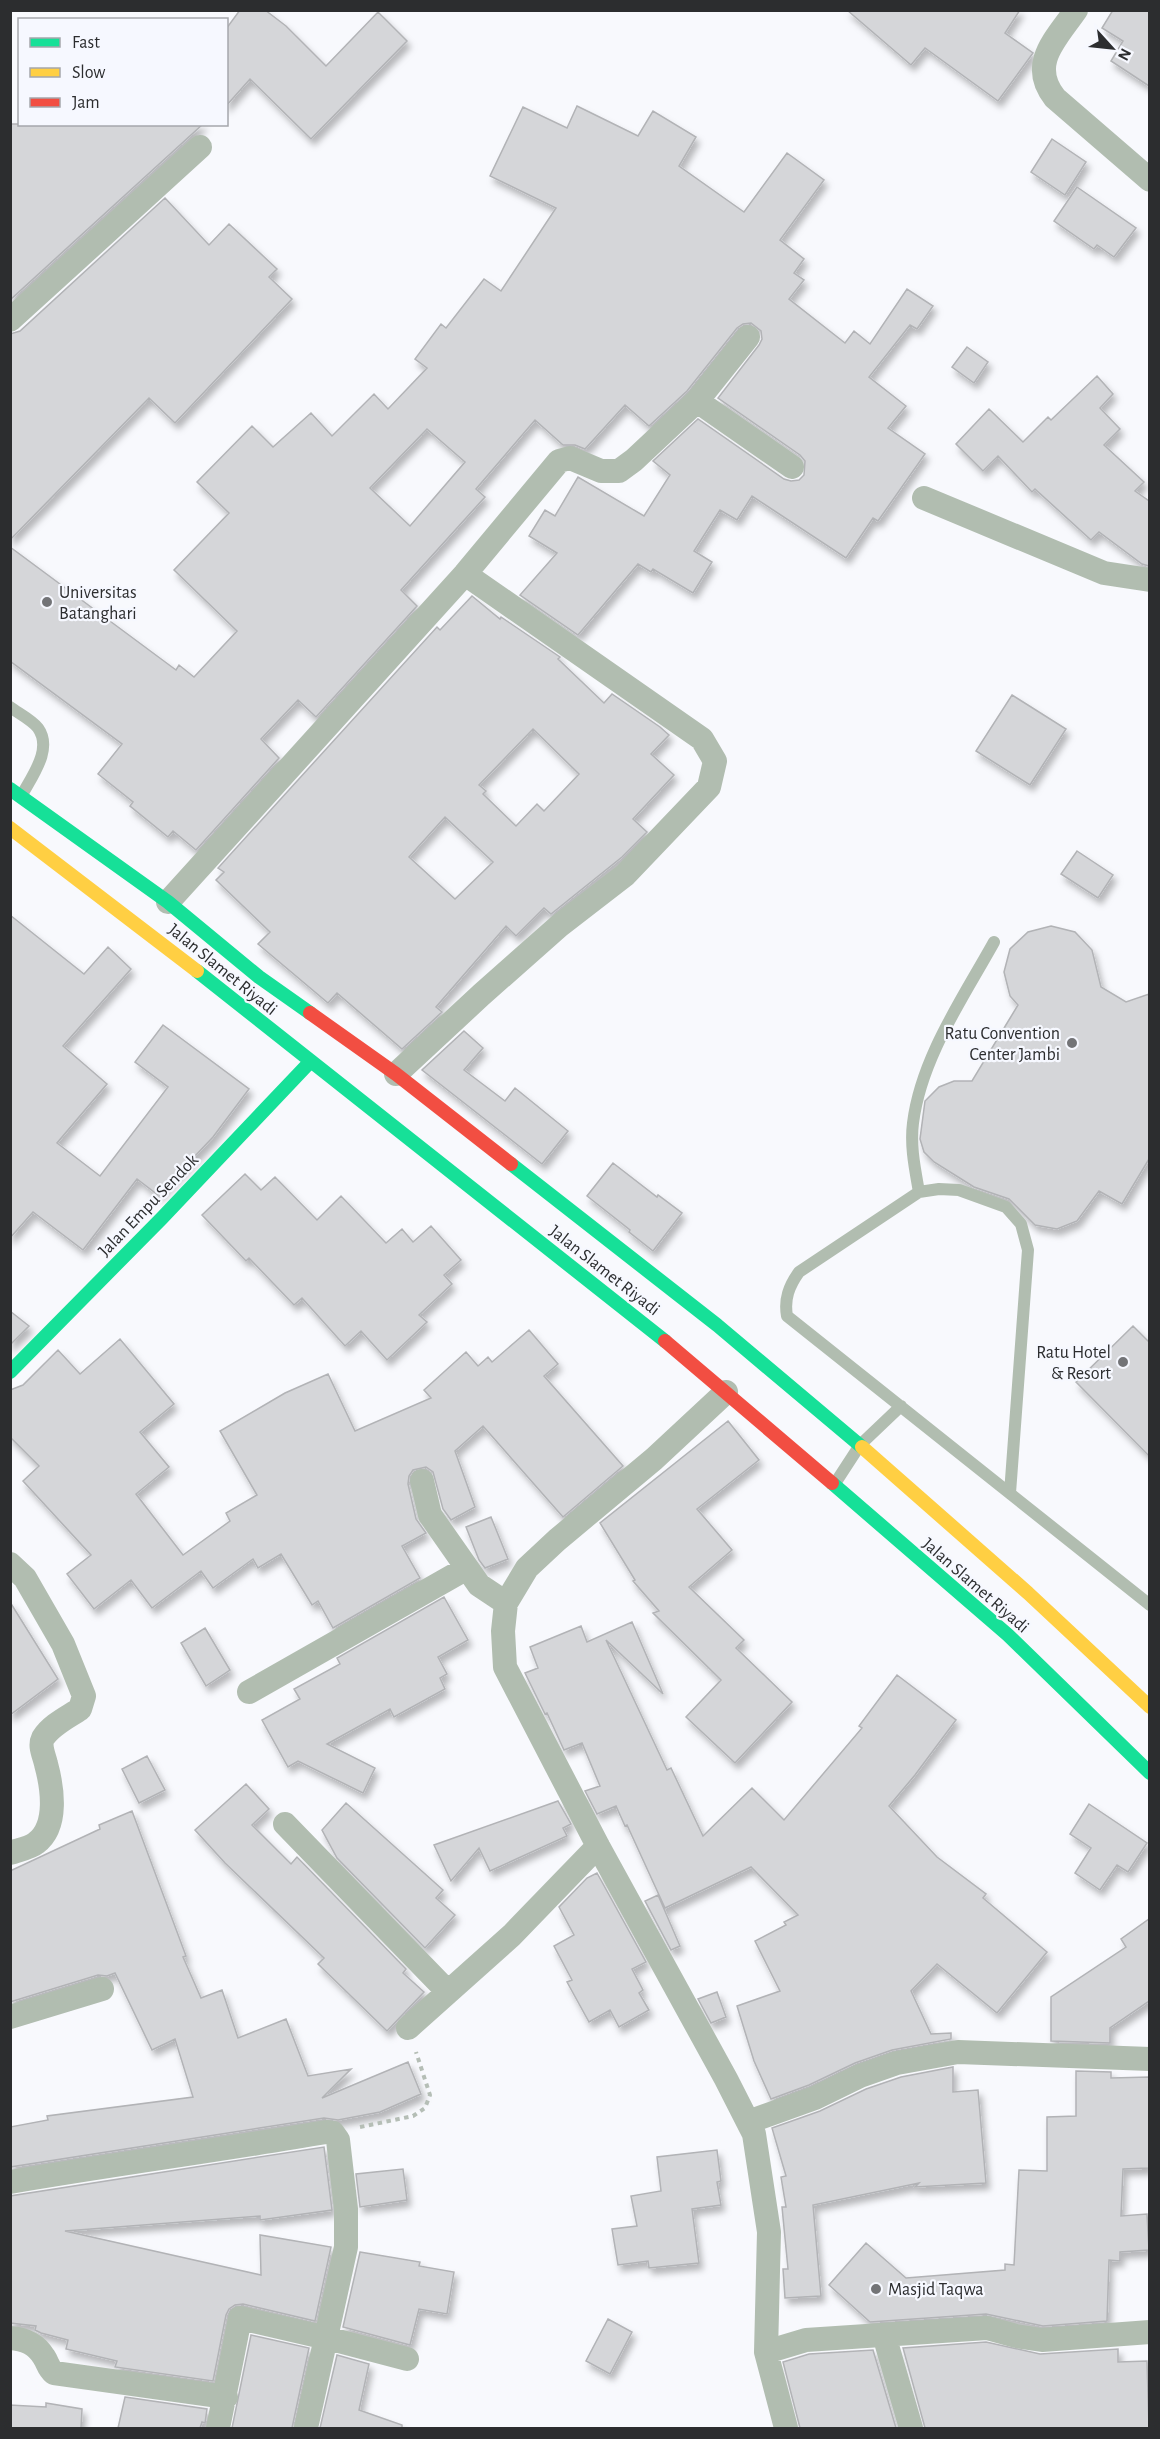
<svg xmlns="http://www.w3.org/2000/svg" width="1160" height="2439" font-family="'Alegreya Sans',sans-serif">
<style>
.building{fill:#d5d6d9;stroke:#b2b3b6;stroke-width:1.5;fill-rule:evenodd;filter:url(#shadow)}
.lines{fill:none;stroke-linecap:round;stroke-linejoin:round}
.path{stroke:#b5beb6;stroke-width:4;stroke-dasharray:4.5 4.5;stroke-linecap:butt}
.lane{stroke:#b1bdb0;stroke-width:12}
.street{stroke:#b1bdb0;stroke-width:24}
.fast{stroke:#16e098;stroke-width:14}
.slow{stroke:#ffcf43;stroke-width:14}
.jam{stroke:#f24e42;stroke-width:14}
.poi-dot{fill:#737477;stroke:#f6f8ff;stroke-width:2}
.labels{text-anchor:middle;stroke-width:4.5;stroke-linejoin:round;paint-order:stroke}
.poi-label{font-size:18px;fill:#2c2d2f;stroke:#f6f8ff;text-anchor:start}
.street-label{font-size:18px;fill:#2c2d2f;stroke:#f6f8ff}
</style>
<defs>
<filter id="shadow"><feDropShadow dx="3.5" dy="6" stdDeviation="3" flood-color="#0004"/></filter>
</defs>
<rect width="100%" height="100%" fill="#f8f9fd"/>
<path class="building" d="M240,10H265L286,26L326,66L378,12L407,41L311,139L250,79L226,106V29Z
M847,10H1020L1005,33L1033,53L998,101L925,48L911,65Z
M1113,10H1149V86L1111,61L1123,41L1102,28Z
M577,106L638,136L653,111L696,137L679,166L744,212L787,153L824,180L780,240L804,259L794,273L804,280L789,299L845,343L854,331L870,344L907,289L933,306L917,329L910,325L869,377L906,406L888,428L925,454L878,521L873,518L846,558L752,496L737,520L720,510L694,551L712,562L693,593L653,569L651,572L638,564L578,635L520,595L557,553L529,536L545,510L555,516L578,477L644,516L670,475L653,461L698,419L784,479L791,481L799,480L804,475L805,461L800,455L718,398L759,345L762,339L761,331L751,323L743,324L737,328L687,391L649,426L625,405L585,449L575,445H563L535,420L476,489L485,497L401,590L417,606L316,717L298,700L261,739L279,758L196,850L173,831L168,837L130,806L133,802L98,774L122,744L10,661V547L176,670L179,665L194,677L237,631L174,570L229,513L197,482L252,426L273,447L311,413L332,436L374,394L388,409L427,368L415,359L441,324L446,328L484,279L501,291L556,208L490,176L523,107L567,128ZM427,429L465,462L410,526L370,488Z
M10,124H203L10,300Z
M1052,139L1086,162L1065,195L1031,172Z
M1077,187L1136,228L1114,257L1097,245L1094,249L1054,221Z
M165,198L209,245L229,224L277,269L269,277L292,299L175,423L149,398L10,540V334L20,331Z
M967,347L988,362L974,383L952,367Z
M1097,376L1113,394L1100,408L1120,429L1104,445L1144,482L1135,491L1149,501V566L1142,564L1099,532L1091,540L1035,489L1032,492L998,456L983,471L956,444L989,409L1023,442L1048,417L1051,420Z
M472,596L500,619L501,617L560,657L558,659L604,703L612,694L660,727L669,735L651,754L674,775L633,819L647,832L622,857L551,914L544,908L516,936L506,926L436,1007L442,1012L402,1049L337,993L328,1003L258,944L270,932L216,880L224,872L218,868L437,627L440,630ZM533,729L579,774L544,811L537,804L516,826L483,794L486,791L479,785ZM445,817L493,862L455,899L409,857Z
M1012,695L1066,729L1030,785L976,751Z
M1077,851L1113,875L1098,898L1061,874Z
M10,915L84,974L108,947L131,969L63,1046L107,1084L57,1143L100,1176L168,1087L135,1062L163,1025L249,1089L213,1137L158,1195L137,1179L83,1250L33,1212L10,1238Z
M1051,926L1075,932L1092,950L1101,987L1126,1002L1149,994V1159L1122,1204L1099,1191L1077,1221L1057,1229L1035,1225L1009,1199L974,1187L934,1162L924,1152L920,1139L925,1101L939,1087L954,1081H972L1018,1005L1010,996L1004,972L1010,949L1028,932Z
M464,1031L483,1048L464,1070L505,1101L515,1088L568,1131L542,1164L422,1070Z
M613,1163L657,1197L658,1195L682,1213L653,1251L629,1232L630,1230L587,1196Z
M245,1174L261,1190L275,1177L317,1220L341,1196L386,1243L402,1229L413,1242L431,1226L461,1260L444,1275L452,1284L419,1315L427,1322L387,1360L361,1331L345,1346L302,1298L294,1305L249,1258L246,1261L202,1215Z
M10,1311L29,1326L10,1345Z
M1133,1326L1149,1342V1456L1076,1382Z
M529,1330L558,1364L544,1376L623,1466L563,1517L483,1426L455,1451L475,1507L451,1520L443,1509L433,1472L426,1467L413,1470L409,1476L408,1484L416,1519L426,1533L402,1546L420,1578L333,1628L318,1601L312,1605L281,1554L258,1568L253,1559L213,1588L201,1571L152,1608L131,1580L94,1609L67,1574L91,1555L23,1481L39,1466L10,1437V1390L23,1385L58,1350L80,1374L120,1339L174,1404L140,1432L169,1467L136,1494L183,1555L230,1521L226,1513L257,1495L220,1431L285,1393L328,1374L355,1431L431,1398L424,1390L466,1352L478,1366L488,1357L492,1362Z
M728,1421L759,1460L697,1509L732,1550L689,1587L744,1640L736,1648L792,1702L735,1763L686,1717L721,1680L653,1613L659,1611L633,1581L635,1580L600,1523Z
M491,1517L508,1559L485,1568L479,1560L466,1527Z
M444,1597L468,1640L438,1657L447,1674L440,1678L445,1689L394,1717L390,1709L327,1744L375,1768L363,1793L298,1761L288,1767L262,1720L300,1699L294,1689L340,1664L337,1658Z
M10,1602L58,1679L10,1715Z
M632,1622L663,1694L606,1640L667,1770L671,1768L703,1836L752,1788L784,1820L862,1728L859,1726L897,1675L956,1720L915,1775L889,1806L937,1857L986,1894L983,1898L1047,1952L997,2013L937,1964L911,1991L931,2034L951,2033V2039L892,2050L855,2063L809,2085L771,2099L754,2061L737,2006L780,1991L755,1941L786,1925L784,1922L798,1915L751,1867L665,1908L627,1825L625,1826L616,1806L597,1814L585,1791L600,1786L582,1743L564,1750L547,1713L545,1714L525,1673L538,1668L530,1647L581,1626L587,1642Z
M205,1628L230,1670L206,1686L181,1643Z
M147,1756L165,1790L139,1803L122,1769Z
M246,1784L269,1809L252,1825L291,1864L297,1857L406,1969L403,1973L424,1992L387,2031L318,1964L324,1958L225,1863L195,1830Z
M558,1801L571,1824L563,1828L567,1836L490,1871L479,1848L451,1881L434,1845Z
M346,1803L443,1890L436,1898L455,1915L425,1948L337,1858L322,1830Z
M1089,1804L1147,1843L1128,1872L1117,1865L1100,1890L1075,1873L1091,1848L1070,1834Z
M132,1811L186,1956L183,1957L201,1998L222,1990L238,2038L286,2019L308,2076L351,2069L322,2098L408,2062L421,2094L380,2112L338,2120L324,2118L10,2167V2127L48,2120L47,2116L193,2097L175,2039L152,2050L115,1973L107,1976L98,1975L10,2002V1871L100,1829L99,1825Z
M597,1873L646,1962L632,1969L643,1990L639,1993L649,2010L619,2027L610,2010L589,2022L567,1982L572,1980L554,1946L574,1935L559,1907L587,1878Z
M658,1895L680,1946L671,1950L645,1901Z
M1149,1919V2001L1110,2028V2043L1051,2041V1997L1126,1947L1121,1939Z
M717,1992L726,2017L711,2023L698,1999Z
M953,2067V2092L978,2090L986,2183L915,2187L919,2183L813,2205L821,2296L785,2298L783,2269H788L782,2207H786L781,2177L786,2176L772,2128L820,2111L866,2089L901,2077Z
M1076,2071L1111,2072V2078L1149,2077V2168L1123,2169L1121,2216L1147,2214L1149,2250L1120,2252V2261L1109,2260L1107,2321L1043,2326L986,2314L870,2322L829,2285L866,2243L906,2278L1005,2270V2264L1014,2265L1019,2170L1047,2171V2117L1076,2116Z
M324,2147L332,2210L260,2220V2216L65,2231L261,2275L260,2235L331,2247L315,2321L243,2304L235,2305L229,2309L226,2315L213,2381L115,2367L117,2361L66,2349L68,2340L41,2333L35,2330L36,2326L10,2323V2196Z
M717,2150L721,2181L717,2182L721,2205L692,2209L699,2263L649,2268L648,2261L618,2265L612,2229L637,2226L631,2196L661,2191L657,2157Z
M403,2169L407,2200L360,2207L356,2174Z
M360,2252L420,2262L419,2266L454,2272L447,2314L419,2309L410,2345L343,2327Z
M608,2319L632,2332L610,2374L586,2361Z
M251,2335L309,2348L292,2428H232Z
M986,2342L1040,2354L1118,2349V2362L1147,2361L1149,2428H925L903,2348Z
M873,2350L896,2428H800L783,2362L809,2354Z
M337,2355L369,2364L359,2410L402,2425V2428H320Z
M125,2397L207,2409L205,2423L202,2422L200,2428H118Z
M46,2403L82,2409L81,2428H10V2405L46,2407Z"/>
<g class="lines">
<path class="path" d="M360,2127L413,2116L425,2108L430,2095L416,2052"/>
<path class="lane" d="M10,707C18,713 32,720 38,728C53,749 32,776 22,795
M919,1192C915,1169 910,1146 913,1123C921,1058 963,998 994,942
M834,1485L860,1445L901,1406
M1010,1493L1028,1250L1021,1224L1006,1207L959,1190L939,1189L919,1192L799,1272C789,1286 784,1299 787,1316L1150,1605"/>
<path class="street" d="M1076,10C1056,39 1028,64 1055,98L1150,180
M10,320L200,147
M697,401L792,467
M924,498L1104,573L1150,580
M168,902L465,574L559,461L570,458L601,471H619L634,460L697,401L748,337
M396,1074L481,995L559,926L625,875L709,787L715,761L702,739L465,574
M726,1392L654,1459L557,1540L527,1568L506,1603L503,1631L505,1667L598,1846L726,2079L754,2134L769,2232L766,2352L786,2428
M422,1481L430,1515L479,1585L506,1603
M10,1564L25,1578L63,1644L84,1696L80,1709C68,1717 51,1725 43,1738C39,1746 44,1755 46,1764C52,1786 59,1826 36,1843C30,1848 18,1850 10,1853
M249,1692L467,1568
M285,1824L448,1992
M10,2017L102,1989
M408,2028L512,1935L598,1846
M748,2122L815,2098L860,2076L897,2063L958,2052L1150,2059
M10,2182C115,2164 221,2150 326,2132L333,2133L338,2140L346,2209V2247L306,2428
M884,2335L911,2428
M10,2338C25,2339 36,2344 44,2357C48,2363 48,2368 54,2373L226,2397
M766,2352L806,2340L987,2328L1016,2336L1042,2340L1150,2332
M218,2428L240,2318L327,2338L407,2359"/>
<path class="fast" d="M10,789L168,902L259,977L310,1013
M197,971L665,1341
M511,1164L717,1325L862,1447
M10,1372L162,1218L310,1062
M832,1483L1008,1635L1150,1773"/>
<path class="slow" d="M10,828L197,971
M862,1447L1028,1593L1150,1707"/>
<path class="jam" d="M310,1013L396,1074L511,1164
M665,1341L832,1483"/>
</g>
<g class="poi-dot">
<circle cx="47" cy="602" r="6"/>
<circle cx="1072" cy="1043" r="6"/>
<circle cx="1123" cy="1362" r="6"/>
<circle cx="876" cy="2289" r="6"/>
</g>
<g class="labels">
<g class="poi-label">
<text x="59" y="598">Universitas<tspan x="59" dy="21">Batanghari</tspan></text>
<text x="1060" y="1039" text-anchor="end">Ratu Convention<tspan x="1060" dy="21">Center Jambi</tspan></text>
<text x="1111" y="1358" text-anchor="end">Ratu Hotel<tspan x="1111" dy="21">&amp; Resort</tspan></text>
<text x="888" y="2295">Masjid Taqwa</text>
</g>
<g class="street-label">
<text transform="translate(223 969) rotate(39)" y="6">Jalan Slamet Riyadi</text>
<text transform="translate(148 1205) rotate(-46)" y="6">Jalan Empu Sendok</text>
<text transform="translate(605 1270) rotate(38)" y="6">Jalan Slamet Riyadi</text>
<text transform="translate(976 1585) rotate(41)" y="6">Jalan Slamet Riyadi</text>
</g>
</g>
<rect width="1160" height="2439" fill="none" stroke="#2c2d2f" stroke-width="24"/>
<rect x="18" y="18" width="210" height="108" fill="#f6f8ff" stroke="#a5a7ac" stroke-width="1.5"/>
<rect x="30" y="38" width="30" height="9" fill="#16e098" stroke="#a5a7ac" stroke-width="1.5"/>
<text x="72" y="48" font-size="18" fill="#2c2d2f">Fast</text>
<rect x="30" y="68" width="30" height="9" fill="#ffcf43" stroke="#a5a7ac" stroke-width="1.5"/>
<text x="72" y="78" font-size="18" fill="#2c2d2f">Slow</text>
<rect x="30" y="98" width="30" height="9" fill="#f24e42" stroke="#a5a7ac" stroke-width="1.5"/>
<text x="72" y="108" font-size="18" fill="#2c2d2f">Jam</text>
<g transform="translate(1112 48) rotate(117)" stroke="#f6f8ff" stroke-width="4.5" paint-order="stroke">
<path d="M0-4.5L10 22L0 15L-10 22Z" fill="#2c2d2f"/>
<text y="-9" font-size="16" font-weight="bold" text-anchor="middle" fill="#2c2d2f">N</text>
</g>
</svg>
